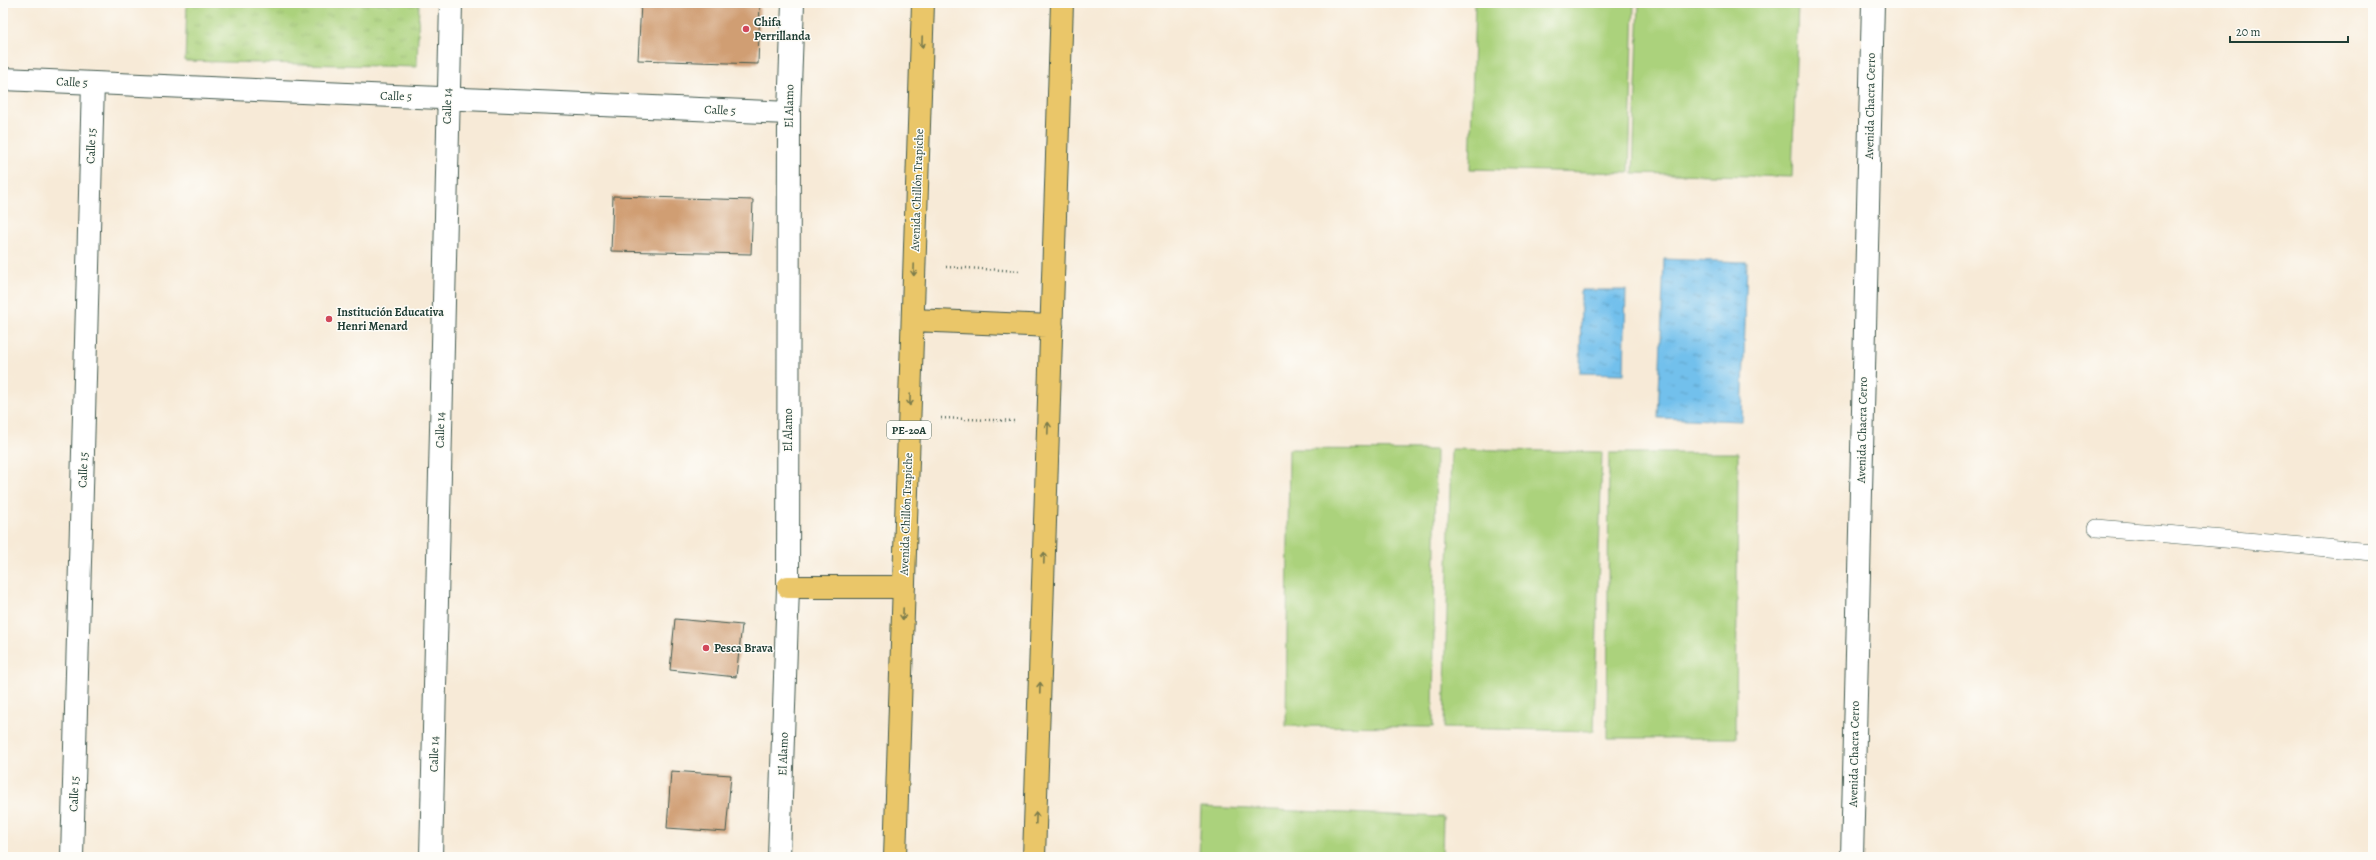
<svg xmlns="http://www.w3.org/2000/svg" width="2376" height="860" font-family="Alegreya,serif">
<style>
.grass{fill:url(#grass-tufts);stroke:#658858}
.garden{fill:#abd27c;stroke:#658858}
.water{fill:url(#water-ripples);stroke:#487e90}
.building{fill:#d09e73}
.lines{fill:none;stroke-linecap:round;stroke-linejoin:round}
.service-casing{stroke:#3f574c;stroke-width:18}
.minor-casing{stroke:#3f574c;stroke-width:24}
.tertiary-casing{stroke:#3f574c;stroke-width:24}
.primary-casing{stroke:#3f574c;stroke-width:24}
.path{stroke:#3f574c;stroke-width:2.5;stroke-dasharray:1 3;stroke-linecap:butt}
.service{stroke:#fff;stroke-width:17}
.minor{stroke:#fff;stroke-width:22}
.tertiary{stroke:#fff;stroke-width:22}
.primary{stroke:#eac669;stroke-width:22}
.oneway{stroke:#7a7b4c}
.poi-dot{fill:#d1495b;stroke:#fdfcf7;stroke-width:1.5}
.labels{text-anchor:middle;stroke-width:3;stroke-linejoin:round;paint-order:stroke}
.shield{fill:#fdfcf7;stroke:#62766e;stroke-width:1}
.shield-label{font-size:11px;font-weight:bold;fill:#1f3d34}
.poi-label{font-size:12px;font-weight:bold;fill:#1f3d34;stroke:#fdfcf7;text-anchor:start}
.street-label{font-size:12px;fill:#1f3d34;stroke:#fdfcf7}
</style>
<defs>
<pattern id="grass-tufts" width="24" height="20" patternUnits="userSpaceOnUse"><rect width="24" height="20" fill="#abd27c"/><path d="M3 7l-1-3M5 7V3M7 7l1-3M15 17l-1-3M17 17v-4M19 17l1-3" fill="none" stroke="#93b56c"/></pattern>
<pattern id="water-ripples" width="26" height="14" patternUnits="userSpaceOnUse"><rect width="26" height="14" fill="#72c0ec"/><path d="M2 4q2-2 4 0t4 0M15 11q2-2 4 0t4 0" fill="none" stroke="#5d9dc0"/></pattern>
</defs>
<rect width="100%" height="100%" fill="#fdfcf7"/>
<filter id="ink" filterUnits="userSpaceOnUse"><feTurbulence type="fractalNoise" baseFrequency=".025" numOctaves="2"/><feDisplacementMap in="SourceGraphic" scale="8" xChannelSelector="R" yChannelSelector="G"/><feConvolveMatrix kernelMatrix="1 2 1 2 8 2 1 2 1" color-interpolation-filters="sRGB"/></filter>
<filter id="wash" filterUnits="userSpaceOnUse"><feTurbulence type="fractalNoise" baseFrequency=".012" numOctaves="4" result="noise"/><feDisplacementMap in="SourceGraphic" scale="16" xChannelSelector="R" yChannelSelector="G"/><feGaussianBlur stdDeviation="0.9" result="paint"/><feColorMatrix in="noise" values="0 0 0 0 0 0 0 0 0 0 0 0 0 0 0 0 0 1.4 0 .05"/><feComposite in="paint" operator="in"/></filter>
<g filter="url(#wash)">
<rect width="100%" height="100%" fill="#f7ead7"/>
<path class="grass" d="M187,3H419L417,67L185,61Z"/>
<path class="garden" d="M1475,3H1634L1629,173L1470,169Z
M1639,3H1798L1792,177L1633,173Z
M1289,449L1436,450L1433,727L1286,726Z
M1451,449L1602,452L1594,731L1444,728Z
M1609,453H1738L1736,738H1607Z
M1201,807L1443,817L1442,857H1199Z"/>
<path class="water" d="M1664,259L1747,262L1742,421L1658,418Z
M1581,290H1626L1624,374L1580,373Z"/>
<g id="blocks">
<path class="building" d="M641,3H760L758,64L638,60Z
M613,196L753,200L751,254L611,251Z
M675,619L742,625L736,677L670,670Z
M671,771L731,775L726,832L667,828Z"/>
</g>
</g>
<g filter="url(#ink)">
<use href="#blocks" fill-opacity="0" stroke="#3f574c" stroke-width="1"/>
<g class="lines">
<defs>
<path id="service" d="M2097,528L2373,552"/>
<path id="minor" d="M3,79L789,113
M72,857L93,83
M431,857L451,3
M1852,857L1873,3"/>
<path id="tertiary" d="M779,857L788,587L789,113L793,3"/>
<path id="primary" d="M913,320L1052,326
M788,587H904
M895,857L923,3
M1034,857L1062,3"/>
</defs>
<use href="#service" class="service-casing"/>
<use href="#minor" class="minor-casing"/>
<use href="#tertiary" class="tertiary-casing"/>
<use href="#primary" class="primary-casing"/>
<path class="path" d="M946,267L1021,271
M941,418L1016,421"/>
<use href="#service" class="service"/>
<use href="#minor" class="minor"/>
<use href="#tertiary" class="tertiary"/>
<use href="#primary" class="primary"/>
</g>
<defs><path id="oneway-shaft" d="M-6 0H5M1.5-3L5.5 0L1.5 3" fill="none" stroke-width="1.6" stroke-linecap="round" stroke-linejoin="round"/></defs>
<g class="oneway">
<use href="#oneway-shaft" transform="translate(922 42) rotate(92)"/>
<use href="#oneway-shaft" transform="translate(914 270) rotate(92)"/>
<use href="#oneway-shaft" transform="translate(910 400) rotate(92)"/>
<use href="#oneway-shaft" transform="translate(1048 428) rotate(-88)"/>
<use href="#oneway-shaft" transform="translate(1044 558) rotate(-88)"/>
<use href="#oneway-shaft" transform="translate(903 614) rotate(92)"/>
<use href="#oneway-shaft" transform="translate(1040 688) rotate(-88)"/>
<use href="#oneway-shaft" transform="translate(1036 818) rotate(-88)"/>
</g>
</g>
<g class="poi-dot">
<circle cx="746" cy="29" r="4"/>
<circle cx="329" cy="319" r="4"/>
<circle cx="706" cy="648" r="4"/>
</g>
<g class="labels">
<rect class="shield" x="887" y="421" width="44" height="18" rx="3"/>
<g class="shield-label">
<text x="909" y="434">PE-20A</text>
</g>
<g class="poi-label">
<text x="754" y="26">Chifa<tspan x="754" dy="14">Perrillanda</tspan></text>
<text x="337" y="316">Institución Educativa<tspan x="337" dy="14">Henri Menard</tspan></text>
<text x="714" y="652">Pesca Brava</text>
</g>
<g class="street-label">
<text transform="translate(72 82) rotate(3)" y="4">Calle 5</text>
<text transform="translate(396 96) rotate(2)" y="4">Calle 5</text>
<text transform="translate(447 106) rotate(-89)" y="4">Calle 14</text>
<text transform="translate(789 106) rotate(-89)" y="4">El Alamo</text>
<text transform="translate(1870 106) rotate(-89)" y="4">Avenida Chacra Cerro</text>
<text transform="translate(720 110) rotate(3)" y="4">Calle 5</text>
<text transform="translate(91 146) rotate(-88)" y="4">Calle 15</text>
<text transform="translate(917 190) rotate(-88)" y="4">Avenida Chillón Trapiche</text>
<text transform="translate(440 430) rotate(-89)" y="4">Calle 14</text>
<text transform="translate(788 430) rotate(-90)" y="4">El Alamo</text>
<text transform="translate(1862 430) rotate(-89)" y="4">Avenida Chacra Cerro</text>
<text transform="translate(83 470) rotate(-88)" y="4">Calle 15</text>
<text transform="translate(906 514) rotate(-88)" y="4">Avenida Chillón Trapiche</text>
<text transform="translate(434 754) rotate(-89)" y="4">Calle 14</text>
<text transform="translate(783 754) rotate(-88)" y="4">El Alamo</text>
<text transform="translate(1854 754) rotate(-89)" y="4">Avenida Chacra Cerro</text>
<text transform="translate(74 794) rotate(-88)" y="4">Calle 15</text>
</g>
</g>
<rect width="2376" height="860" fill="none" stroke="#fdfcf7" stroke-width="16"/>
<path d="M2230 36v6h118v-6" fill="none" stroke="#1f3d34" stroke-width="2"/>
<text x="2236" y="36" font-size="12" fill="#1f3d34" stroke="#fdfcf7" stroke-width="3" paint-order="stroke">20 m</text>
</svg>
